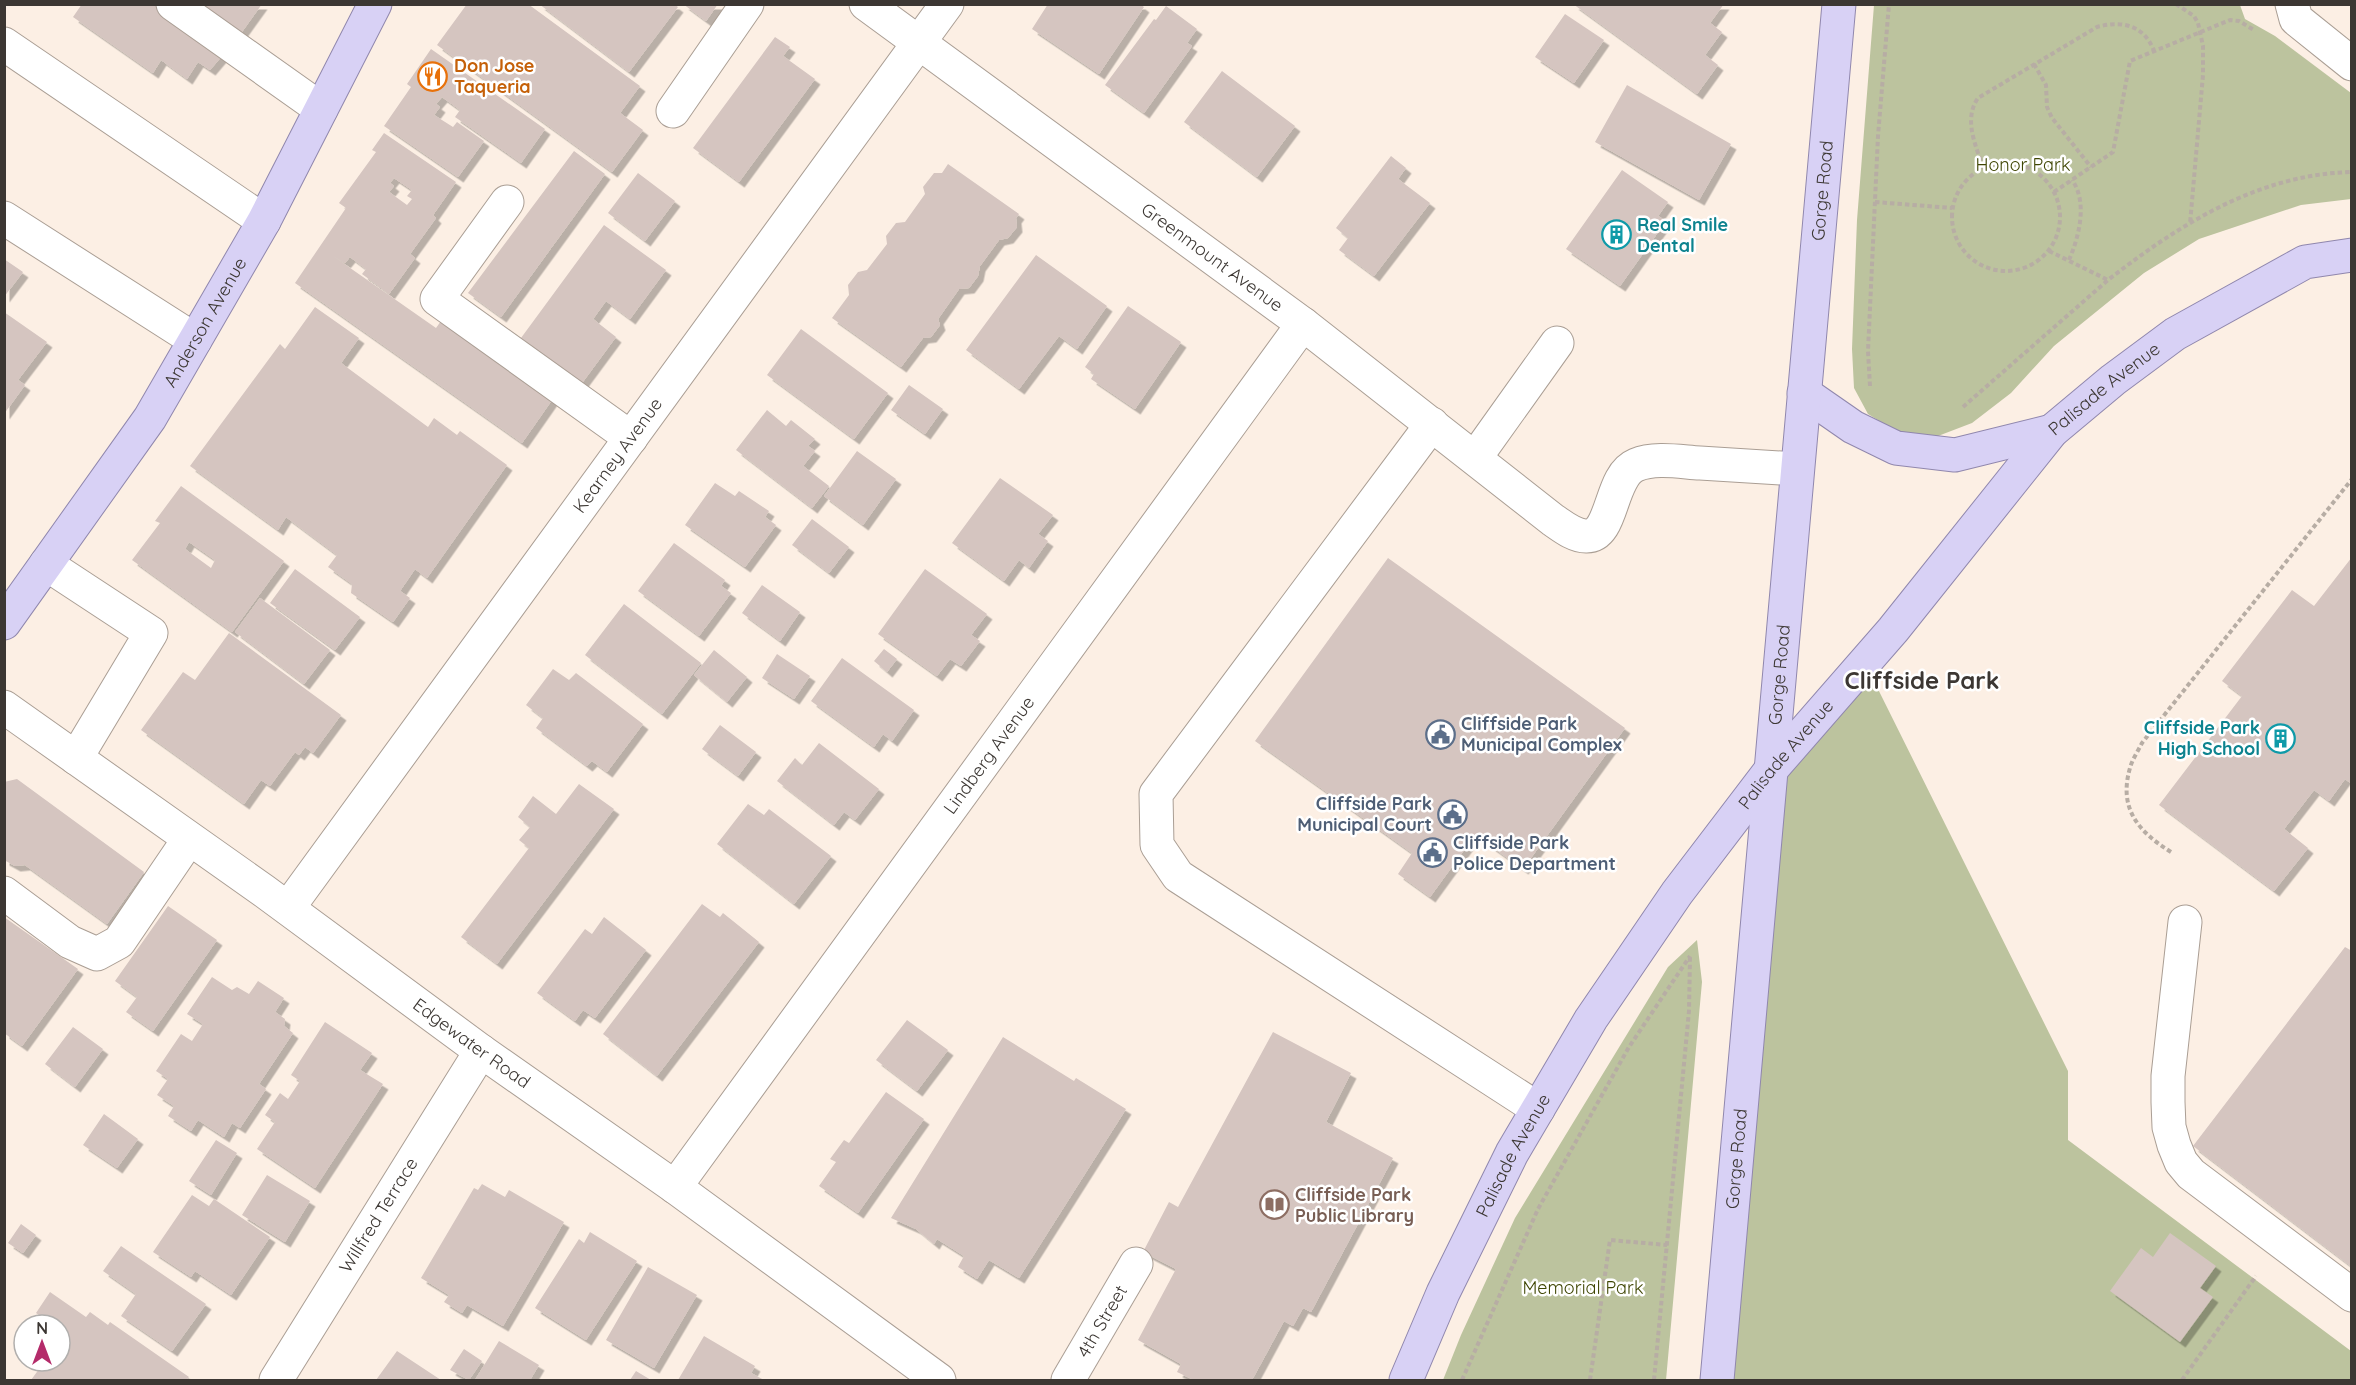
<svg xmlns="http://www.w3.org/2000/svg" width="2356" height="1385" font-family="Quicksand,sans-serif">
<style>
.green{fill:#bcc39e}
.building{fill:#d5c5c0;fill-rule:evenodd;filter:url(#shadow)}
.lines{fill:none;stroke-linecap:round;stroke-linejoin:round}
.minor-casing{stroke:#aa9e94;stroke-width:35}
.major-casing{stroke:#9087ad;stroke-width:35}
.path{stroke:#b7ada4;stroke-width:4;stroke-dasharray:4.5 3;stroke-linecap:butt}
.minor{stroke:#fff;stroke-width:33}
.major{stroke:#d8d1f5;stroke-width:33}
.labels{text-anchor:middle;stroke-width:5;stroke-linejoin:round;paint-order:stroke}
.food-label{font-size:18px;font-weight:bold;fill:#c56008;stroke:#fff;text-anchor:start}
.park-label{font-size:18px;fill:#3f4603;stroke:#fff}
.street-label{font-size:18px;fill:#3c3733;stroke:#fff}
.culture-label{font-size:18px;font-weight:bold;fill:#0d838f;stroke:#fff;text-anchor:start}
.service-label{font-size:18px;font-weight:bold;fill:#4e5e75;stroke:#fff;text-anchor:start}
.education-label{font-size:18px;font-weight:bold;fill:#785e54;stroke:#fff;text-anchor:start}
.district-label{font-size:24px;font-weight:bold;fill:#3c3733;stroke:#fff}
</style>
<defs>
<filter id="shadow"><feDropShadow dx="5.5" dy="5.5" stdDeviation="0" flood-color="#0004"/></filter>
</defs>
<rect width="100%" height="100%" fill="#fcefe4"/>
<path class="green" d="M1874,5H2240L2245,19L2275,36L2351,93V199L2301,205L2199,239L2144,273L2054,346L2011,393L1972,423L1938,436L1899,433L1868,414L1854,388L1852,349L1857,220Z
M1865,663L2068,1071V1140L2351,1351V1380H1717L1770,771Z
M1697,940L1702,982L1666,1380H1443L1461,1335L1515,1218L1668,967Z"/>
<path class="building" d="M82,4H262L239,36L210,70L198,62L187,79L161,60L153,73L73,17Z
M467,4H528L640,86L620,113L643,130L612,172L437,45Z
M539,4H674L678,7L629,72Z
M683,4H718L706,21Z
M1048,4H1140L1144,7L1099,74L1032,29Z
M1573,4H1724L1710,23L1722,32L1705,55L1718,65L1697,94Z
M1166,6L1197,29L1187,43L1192,46L1144,113L1105,85L1154,19L1156,20Z
M1565,14L1604,40L1574,83L1535,57Z
M775,37L790,47L783,56L815,79L739,182L693,148Z
M431,49L545,129L521,163L455,117L460,110L442,97L436,104L440,107L434,115L453,127L457,122L484,141L458,177L384,126L411,87L407,84Z
M1222,71L1295,126L1257,177L1184,122Z
M1627,85L1731,144L1699,200L1595,142Z
M384,133L456,182L433,215L436,218L410,254L415,258L389,294L362,274L366,269L350,257L345,263L333,256L436,328L441,321L552,400L522,443L295,283L346,208L339,203L376,152L372,150ZM394,178L412,190L407,196L412,199L407,205L389,192L394,186L390,183Z
M574,151L605,174L501,317L468,293Z
M1391,156L1406,168L1398,179L1430,203L1374,276L1339,250L1348,238L1336,228Z
M948,164L1019,214L1016,218L1017,227L1008,238L999,240L980,266L978,276L969,288L959,289L938,319L940,325L931,337L923,338L901,367L832,318L849,295L848,285L858,272L867,270L887,244L886,236L896,223L905,222L925,194L923,187L934,173H942Z
M1622,170L1668,202L1658,216L1666,221L1620,286L1566,249Z
M638,173L675,201L645,241L608,213Z
M604,225L666,270L630,319L606,301L593,319L616,337L582,383L521,338Z
M1036,255L1107,306L1077,349L1059,336L1019,389L966,350Z
M4,259L23,272L4,297Z
M1128,306L1181,342L1135,409L1091,379L1094,374L1085,367Z
M315,307L359,338L341,363L428,427L434,418L457,435L460,431L507,465L427,578L415,569L400,591L410,598L393,622L351,593L352,584L328,567L337,555L286,517L278,530L190,466L280,344L285,349Z
M4,312L47,342L18,380L25,385L4,414Z
M801,329L888,393L854,439L767,375Z
M909,385L943,409L925,434L891,410Z
M767,410L786,426L791,420L815,439L808,446L815,451L803,466L829,486L812,508L736,450Z
M857,451L896,479L863,525L824,496Z
M1000,478L1053,515L1038,534L1048,541L1029,568L1019,560L1004,581L952,543Z
M715,483L735,496L739,491L769,511L765,517L776,525L745,567L685,525Z
M181,486L284,561L232,632L132,560L160,523L155,521ZM189,542L215,560L211,568L185,549Z
M812,519L849,547L829,573L792,545Z
M674,543L725,580L721,586L731,593L699,636L638,591Z
M2352,557V784L2345,779L2329,801L2314,790L2284,829L2308,848L2274,891L2159,805L2242,696L2222,681L2292,590L2314,606Z
M1388,558L1625,728L1523,869L1475,835L1430,897L1398,874L1412,853L1255,741Z
M295,569L360,617L335,650L270,603Z
M925,569L987,614L971,635L980,641L961,666L950,659L937,676L878,634Z
M762,585L800,612L780,641L742,613Z
M260,598L330,650L304,684L235,632Z
M624,604L701,663L662,714L585,655Z
M229,633L341,715L313,753L305,747L299,755L295,752L270,786L261,780L244,804L141,730L183,672L195,680Z
M884,649L897,659L887,672L874,661Z
M714,650L747,677L727,702L694,675Z
M777,654L810,676L794,699L762,678Z
M842,658L914,710L892,741L883,734L874,747L811,701Z
M553,669L569,680L576,673L643,724L607,772L592,761L587,766L536,728L543,718L526,705Z
M720,725L756,752L738,776L702,749Z
M819,743L879,789L855,820L844,812L834,825L777,781L795,758L802,765Z
M17,779L144,872L107,924L25,865L15,866L4,860V782Z
M579,784L614,809L497,964L461,937L529,848L519,840L530,827L518,817L533,796L556,814Z
M748,804L764,815L769,809L831,856L794,904L717,844Z
M702,904L720,917L723,913L759,942L657,1076L603,1034Z
M168,906L217,940L153,1031L126,1012L137,997L115,981Z
M4,917L78,969L22,1046L4,1033Z
M604,917L646,950L595,1018L583,1010L575,1021L537,993L585,929L592,934Z
M2345,947L2352,951V1267L2193,1146Z
M212,977L232,990L237,987L249,994L258,981L284,998L275,1012L285,1019L284,1026L293,1033L259,1084L266,1089L240,1128L232,1123L224,1137L198,1120L191,1131L168,1116L174,1106L157,1095L168,1079L156,1071L181,1034L192,1041L203,1024L187,1014Z
M907,1020L948,1050L917,1091L876,1060Z
M325,1022L372,1053L360,1070L383,1084L315,1188L257,1149L275,1122L265,1115L280,1093L288,1099L300,1081L291,1075Z
M73,1027L103,1049L75,1087L45,1064Z
M1273,1032L1351,1073L1326,1122L1393,1158L1311,1312L1303,1308L1293,1326L1284,1321L1252,1380H1194L1177,1372L1181,1364L1138,1340L1176,1269L1143,1252L1169,1202L1178,1207Z
M1003,1037L1074,1081L1076,1078L1126,1109L1019,1278L989,1260L977,1279L958,1267L964,1256L937,1239L934,1244L916,1229L891,1218Z
M886,1092L924,1119L858,1213L819,1186L836,1162L830,1159L844,1140L849,1143Z
M104,1114L138,1139L117,1168L83,1145Z
M216,1140L237,1153L211,1195L189,1181Z
M267,1175L310,1201L285,1242L242,1215Z
M482,1184L505,1197L509,1190L564,1222L503,1326L467,1305L462,1313L444,1302L449,1295L421,1278L474,1188L478,1190Z
M192,1195L209,1206L214,1199L270,1237L231,1295L195,1271L191,1277L153,1252Z
M21,1224L36,1235L23,1253L8,1243Z
M590,1232L637,1261L586,1340L535,1308L579,1239L584,1243Z
M2170,1233L2216,1266L2200,1288L2213,1297L2180,1342L2110,1291L2141,1248L2153,1257Z
M121,1246L206,1304L172,1351L121,1316L136,1294L103,1271Z
M648,1267L697,1295L654,1368L606,1340Z
M50,1292L86,1317L90,1312L108,1325L110,1322L189,1377L186,1380H31L45,1361H60V1346L65,1350L68,1346L65,1342L70,1337L60,1330V1325H53L36,1313Z
M704,1336L755,1366L751,1373L764,1380H678Z
M499,1341L539,1365L530,1380H475Z
M464,1349L482,1361L469,1380L450,1370Z
M397,1351L441,1380H376Z
M636,1371L651,1380H630Z"/>
<g class="lines">
<defs>
<g id="minor">
<path d="M173,4L321,109"/>
<path id="s1" d="M866,4L1303,324L1553,520C1562,526 1574,536 1586,536C1614,537 1609,476 1636,465C1655,457 1681,462 1700,463C1733,465 1765,467 1797,469"/>
<path d="M2292,4L2296,19L2352,64"/>
<path d="M4,44L264,221"/>
<path d="M673,111L747,4"/>
<path d="M507,202L437,299L631,438"/>
<path d="M4,218L195,340"/>
<path d="M1432,424L1156,794L1157,845L1178,876L1538,1109"/>
<path d="M1475,458L1557,343"/>
<path d="M46,564L151,633L76,758"/>
<path id="s2" d="M4,707L264,891L481,1051L675,1187L939,1380"/>
<path d="M4,893L70,942L97,954L119,942L189,839"/>
<path id="s3" d="M288,908L947,4"/>
<path d="M2185,922L2168,1076V1102L2169,1127L2174,1145L2181,1162L2191,1174L2352,1295"/>
<path id="s4" d="M675,1187L1303,324"/>
<path id="s5" d="M276,1380L481,1051"/>
<path id="s6" d="M1068,1380L1136,1264"/>
</g>
<g id="major">
<path d="M1804,393L1853,427L1896,448L1955,455L2052,431"/>
<path id="s7" d="M4,623L150,418L264,221L375,4"/>
<path id="s8" d="M1406,1380L1443,1293L1512,1153L1591,1019L1677,893L1770,771L1893,630L2052,431L2113,380L2175,334L2305,262L2352,255"/>
<path id="s9" d="M1717,1380L1839,4"/>
</g>
</defs>
<use href="#minor" class="minor-casing"/>
<use href="#major" class="major-casing"/>
<path class="path" d="M2176,4L2194,16L2198,23L2203,46V75L2190,224
M2034,64L2046,85L2047,107L2052,118L2091,167
M1952 217a54 54 0 1 1 108 0a54 54 0 1 1-108 0Z
M1983,168C1976,145 1963,120 1978,98L2097,27C2122,20 2144,25 2154,51
M2054,192L2113,152L2130,61L2230,20L2239,21L2254,30
M1875,202L1952,208
M2049,251L2108,280
M2069,260C2079,237 2088,202 2072,180
M1870,386L1868,351L1878,136L1889,4
M1963,407L2108,280C2180,224 2259,174 2352,172
M2171,852C2139,832 2118,809 2130,768C2132,760 2138,751 2142,743L2352,479
M1462,1380L1538,1209L1629,1047L1690,956
M1590,1380L1610,1240L1667,1245
M1654,1380L1689,1011L1690,957
M2182,1380L2256,1276"/>
<use href="#minor" class="minor"/>
<use href="#major" class="major"/>
</g>
<defs>
<symbol id="restaurant-ring" viewBox="-11 -11 22 22"><circle r="9.5" fill="#fff" stroke="#e8710a" stroke-width="1.5"/><path d="M-5-6h1v4h1v-4h1v4h1v-4h1v5L-1.5 .5V6h-2V.5L-5-1ZM5-6V6H3V1.5H1.5Q1.5-4 5-6Z" fill="#e8710a"/></symbol>
<symbol id="building-ring" viewBox="-11 -11 22 22"><circle r="9.5" fill="#fff" stroke="#0f9aa8" stroke-width="1.5"/><path d="M-4-6H4V6H1V3H-1V6H-4ZM-2.5-4.3h1.7v1.8h-1.7ZM.8-4.3h1.7v1.8H.8ZM-2.5-1h1.7V.8h-1.7ZM.8-1h1.7V.8H.8Z" fill="#0f9aa8"/></symbol>
<symbol id="civic-ring" viewBox="-11 -11 22 22"><circle r="9.5" fill="#fff" stroke="#5c6f8a" stroke-width="1.5"/><path d="M-.6-6.5H3V-4.5H.6V-3L4-1V1h2V6H-6V1h2V-1L-.6-3ZM-1.2 2.5V6h2.4V2.5Z" fill="#5c6f8a"/></symbol>
<symbol id="library-ring" viewBox="-11 -11 22 22"><circle r="9.5" fill="#fff" stroke="#8d6e63" stroke-width="1.5"/><path d="M-6-4Q-3-5.5-.7-3.5V5Q-3 3-6 4ZM6-4Q3-5.5 .7-3.5V5Q3 3 6 4Z" fill="#8d6e63"/></symbol>
</defs>
<g fill-rule="evenodd">
<use href="#restaurant-ring" x="416" y="60" width="33" height="33"/>
<use href="#building-ring" x="1600" y="218" width="33" height="33"/>
<use href="#civic-ring" x="1424" y="718" width="33" height="33"/>
<use href="#building-ring" x="2264" y="722" width="33" height="33"/>
<use href="#civic-ring" x="1436" y="798" width="33" height="33"/>
<use href="#civic-ring" x="1416" y="836" width="33" height="33"/>
<use href="#library-ring" x="1258" y="1188" width="33" height="33"/>
</g>
<g class="labels">
<g class="food-label">
<text x="454" y="72">Don Jose<tspan x="454" dy="21">Taqueria</tspan></text>
</g>
<g class="park-label">
<text x="2023" y="171">Honor Park</text>
<text x="1583" y="1294">Memorial Park</text>
</g>
<g class="street-label">
<text dy="6" stroke="none"><textPath href="#s9" startOffset="1194">Gorge Road</textPath></text>
<text dy="6" stroke="none"><textPath href="#s1" startOffset="429">Greenmount Avenue</textPath></text>
<text dy="6" stroke="none"><textPath href="#s7" startOffset="362">Anderson Avenue</textPath></text>
<text dy="6" stroke="none"><textPath href="#s8" startOffset="1221">Palisade Avenue</textPath></text>
<text dy="6" stroke="none"><textPath href="#s3" startOffset="560">Kearney Avenue</textPath></text>
<text dy="6" stroke="none"><textPath href="#s9" startOffset="708">Gorge Road</textPath></text>
<text dy="6" stroke="none"><textPath href="#s8" startOffset="735">Palisade Avenue</textPath></text>
<text dy="6" stroke="none"><textPath href="#s4" startOffset="534">Lindberg Avenue</textPath></text>
<text dy="6" stroke="none"><textPath href="#s2" startOffset="576">Edgewater Road</textPath></text>
<text dy="6" stroke="none"><textPath href="#s8" startOffset="249">Palisade Avenue</textPath></text>
<text dy="6" stroke="none"><textPath href="#s9" startOffset="222">Gorge Road</textPath></text>
<text dy="6" stroke="none"><textPath href="#s5" startOffset="194">Willfred Terrace</textPath></text>
<text dy="6" stroke="none"><textPath href="#s6" startOffset="68">4th Street</textPath></text>
</g>
<g class="culture-label">
<text x="1637" y="231">Real Smile<tspan x="1637" dy="21">Dental</tspan></text>
<text x="2260" y="734" text-anchor="end">Cliffside Park<tspan x="2260" dy="21">High School</tspan></text>
</g>
<g class="service-label">
<text x="1461" y="730">Cliffside Park<tspan x="1461" dy="21">Municipal Complex</tspan></text>
<text x="1432" y="810" text-anchor="end">Cliffside Park<tspan x="1432" dy="21">Municipal Court</tspan></text>
<text x="1453" y="849">Cliffside Park<tspan x="1453" dy="21">Police Department</tspan></text>
</g>
<g class="education-label">
<text x="1295" y="1201">Cliffside Park<tspan x="1295" dy="21">Public Library</tspan></text>
</g>
<g class="district-label">
<text x="1922" y="689">Cliffside Park</text>
</g>
</g>
<rect width="2356" height="1385" fill="none" stroke="#3c3733" stroke-width="12"/>
<g transform="translate(42 1343)"><circle r="28" fill="#ffffff" stroke="#b1afad" stroke-width="1.5"/>
<path d="M0-4.5L10 22L0 15L-10 22Z" fill="#b42b6a"/>
<text y="-9" font-size="16" font-weight="bold" text-anchor="middle" fill="#3c3733">N</text>
</g>
</svg>
